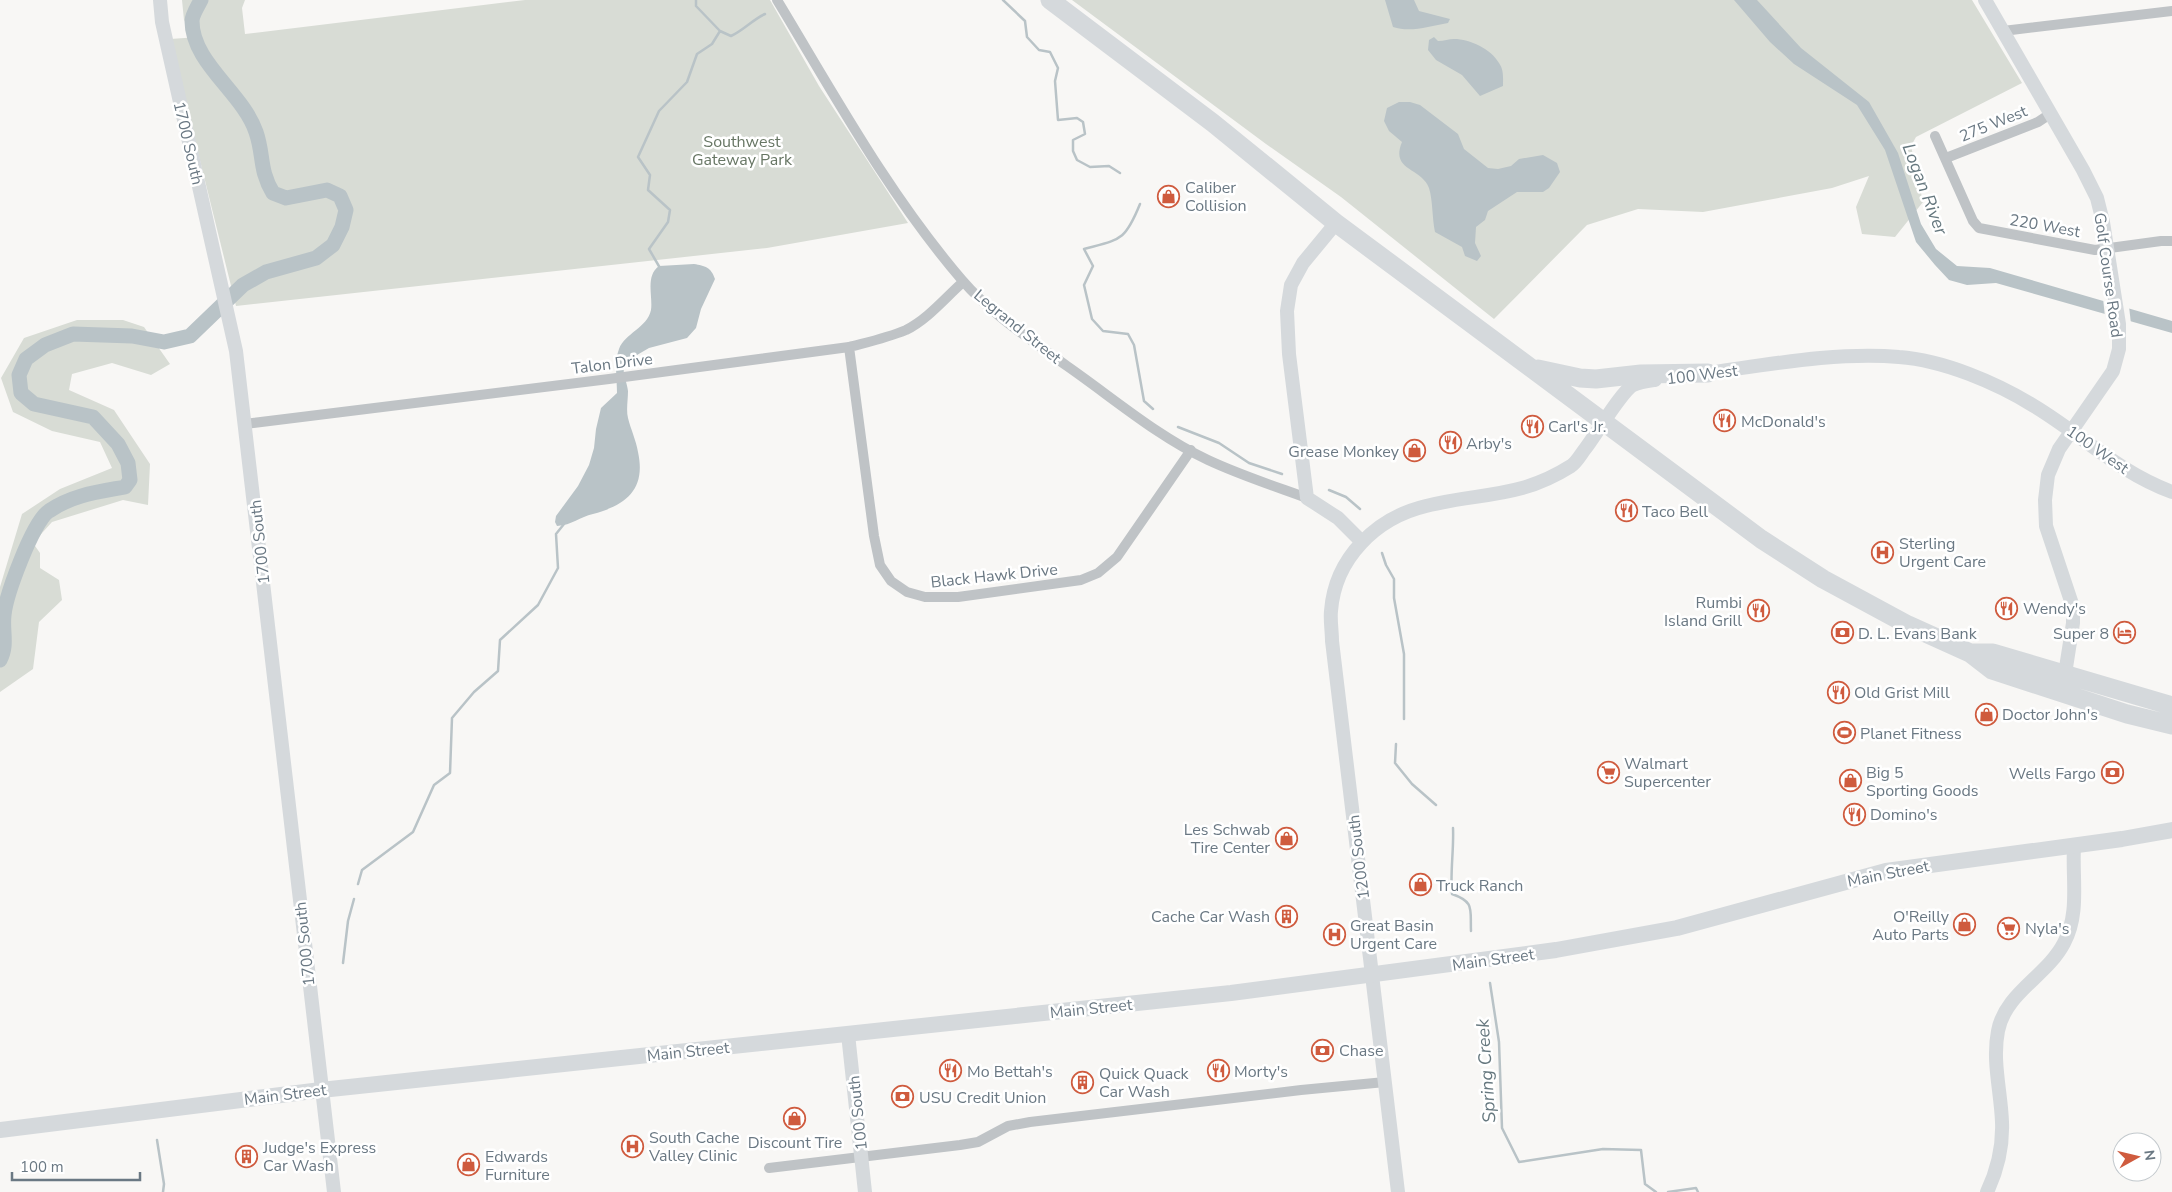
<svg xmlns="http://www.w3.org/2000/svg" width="2172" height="1192" font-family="'Nunito Sans',sans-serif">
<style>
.green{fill:#d8dcd5}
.water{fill:#b9c3c7}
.pier{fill:#f8f7f5}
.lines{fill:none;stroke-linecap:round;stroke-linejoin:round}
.stream{stroke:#b9c3c7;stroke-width:2.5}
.river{stroke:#b9c3c7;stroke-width:15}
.street{stroke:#bfc3c6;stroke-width:10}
.secondary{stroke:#d5d9dc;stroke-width:14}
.primary{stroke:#d5d9dc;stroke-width:16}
.highway{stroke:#d5d9dc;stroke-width:19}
.labels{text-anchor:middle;stroke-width:5;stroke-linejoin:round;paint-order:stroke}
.street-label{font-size:16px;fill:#6a7883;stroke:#fff}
.park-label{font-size:16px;fill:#677664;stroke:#fff}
.poi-label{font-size:16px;fill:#6a7883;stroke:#fff;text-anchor:start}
.water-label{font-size:18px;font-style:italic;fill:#66787f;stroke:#fff}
</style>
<rect width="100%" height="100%" fill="#f8f7f5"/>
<path class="green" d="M182,0H245L242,8L245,34L525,0H770L819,86L908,223L767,248L236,306L170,39L199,37L184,20Z
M1072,0H1972L2022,83L1916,137L1911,146L1923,202L1895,237L1862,234L1856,207L1869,176L1832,188L1703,212L1638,209L1587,225L1494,319L1341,197L1266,144Z
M77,320H123L144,327L170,364L151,375L112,363L72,374L69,390L114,410L150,464L148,505L123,500L52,522L33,543L40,553V568L59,580L62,600L39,622L33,669L0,692V587L22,514L60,489L112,468L100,442L52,431L13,412L1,378L24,338Z"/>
<path class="water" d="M1385,0H1414L1419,11L1450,19L1448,23C1429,26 1411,33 1393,27Z
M1734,0H1757L1801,48L1869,102L1898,153L1921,224L1936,249L1957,266L1990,268L2172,321V333L1996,283L1967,285L1949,280L1935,265L1916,242L1885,150L1857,105L1794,64L1770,42Z
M1434,37L1438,41C1444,41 1449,39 1454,39C1470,39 1491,49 1499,63C1504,70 1503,78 1503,86L1480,96L1462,75L1436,60L1428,50L1429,40Z
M1399,102H1410L1420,105L1458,134L1464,149L1488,168L1498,169L1511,166L1519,159L1543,155L1557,163L1560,172L1549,188L1543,192H1517L1488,211L1485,220L1476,227L1475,243L1481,256L1477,261L1465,256L1462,247L1435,232C1432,218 1433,201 1429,188C1421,167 1390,171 1402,142L1389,131L1384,121L1387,108Z
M694,264C705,266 711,267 715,279L701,309L696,328L687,338L649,348L625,362C621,372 627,381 628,391C628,400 626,410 628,418C631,430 636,440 638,452C646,489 627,505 593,514C580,517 572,525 557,526L555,522L556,516L578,486L589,465L594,448L596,429L601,408L617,393C617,379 614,362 619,349C625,333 647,328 651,310C653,296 645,276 659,266Z"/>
<path class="pier" d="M2103,298L2129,306L2131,324L2105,317Z"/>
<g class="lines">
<path class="stream" d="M696,0V6L720,31
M1003,0L1025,21L1027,37L1039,50L1050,52L1058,68L1055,81L1058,120L1077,118L1083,122L1085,134L1073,140V151L1077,160L1090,167L1109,166L1120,173
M1140,204C1125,241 1121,239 1084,249L1093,266L1084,285L1092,319L1103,331L1128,334L1134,345L1144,401L1153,409
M660,268L649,249L668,222L670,210L648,190L650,175L638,157L659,111L687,82L697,54L712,44L720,31L731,36C744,30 752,20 765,14
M1178,427L1219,443L1249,463L1282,474
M1329,490L1346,497L1360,509
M1382,553L1386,565L1394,579V598L1404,654V719
M1396,744L1395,763L1412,784L1436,805
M1453,828C1454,850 1450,872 1452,894C1475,902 1470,909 1471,931
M358,884L362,870L413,832L434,785L450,773L452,718L474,692L498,671L500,640L538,605L558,568L556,534L564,524
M343,963L348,921L354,899
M1490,983L1499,1042L1502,1128L1519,1162L1603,1149L1641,1150L1645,1184L1656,1192
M157,1140L164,1184L163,1192
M1668,1192L1696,1188L1698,1192"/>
<path class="river" d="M0,660C8,645 2,631 4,615C6,595 33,521 49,511C72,495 98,492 125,487L130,480L128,463L118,444L93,417L34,404L21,393L19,375L26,359L45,345L73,334L132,336L164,342L190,336L243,285L266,272L316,258L333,245L342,227L346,210L340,196L327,190L286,198L273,193C259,170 264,155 256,132C243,93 192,63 192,21C192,15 198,6 201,0"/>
<path class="street" d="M777,0C835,96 889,195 962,280C991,314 1031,340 1067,366C1113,398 1157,436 1208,460C1240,475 1274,486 1307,498
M2003,31L2172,11
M1935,136L1973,221L1979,228L2095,250L2161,241H2172
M1946,158L2038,122L2050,114
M849,347L874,536L880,565L891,581L907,592L925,597H958L1081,580L1098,573L1117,557L1191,450
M245,424L609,379L849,347C868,342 887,338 906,330C928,319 945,298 963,282
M769,1168L960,1145L978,1142L1008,1126L1030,1122L1301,1090L1385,1082"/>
<path class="secondary" d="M160,0L162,22L236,351L334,1192
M1985,0L2083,170L2097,198L2103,222L2119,324V349L2113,371L2059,449L2048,475L2045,500L2046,526L2073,607V623L2065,674
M1336,223L1303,263L1291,285L1287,311L1289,354L1307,498L1338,518L1361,541
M1699,374C1761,366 1837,351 1899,357C1943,360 1997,383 2034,406C2082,435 2118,472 2172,492
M848,1034L865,1192
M1398,1192L1332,641C1332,631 1330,620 1331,611C1335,558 1376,518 1426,506C1481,492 1519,499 1571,466C1577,462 1581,454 1585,449C1596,435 1621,392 1633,385C1640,382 1648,381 1655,380
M1987,1192C1997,1171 2003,1146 2002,1122C2001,1092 1992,1061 1998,1031C2005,993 2047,976 2064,943C2080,913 2072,879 2074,846"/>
<path class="primary" d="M0,1130L321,1090L1231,993L1556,950L1677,928L1886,871L2122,839L2172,830"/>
<path class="highway" d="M1050,0L1213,123L1336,223L1761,539L1823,579L1908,625L1970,653L1992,670L2127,714L2172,725
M1538,369L1580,378L1596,379L1641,374L1708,373
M1970,653H1993L2172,706"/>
</g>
<defs>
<symbol id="shop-ring" viewBox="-11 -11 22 22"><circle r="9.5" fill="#fff" stroke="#cf5b3e" stroke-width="1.5"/><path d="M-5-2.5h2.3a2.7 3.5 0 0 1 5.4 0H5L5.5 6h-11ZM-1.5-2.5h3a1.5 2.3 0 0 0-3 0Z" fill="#cf5b3e"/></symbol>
<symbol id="restaurant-ring" viewBox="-11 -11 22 22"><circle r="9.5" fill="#fff" stroke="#cf5b3e" stroke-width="1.5"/><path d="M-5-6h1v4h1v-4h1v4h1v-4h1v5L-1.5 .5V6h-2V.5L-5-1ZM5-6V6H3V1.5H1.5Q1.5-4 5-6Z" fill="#cf5b3e"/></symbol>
<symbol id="hospital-ring" viewBox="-11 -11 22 22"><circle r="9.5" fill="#fff" stroke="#cf5b3e" stroke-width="1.5"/><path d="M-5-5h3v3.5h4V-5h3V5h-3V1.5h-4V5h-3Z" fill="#cf5b3e"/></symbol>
<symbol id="bank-ring" viewBox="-11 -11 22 22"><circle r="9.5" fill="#fff" stroke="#cf5b3e" stroke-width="1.5"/><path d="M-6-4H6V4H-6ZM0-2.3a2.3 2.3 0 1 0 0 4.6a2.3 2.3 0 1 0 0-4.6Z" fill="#cf5b3e"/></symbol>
<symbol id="hotel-ring" viewBox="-11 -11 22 22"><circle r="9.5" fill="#fff" stroke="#cf5b3e" stroke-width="1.5"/><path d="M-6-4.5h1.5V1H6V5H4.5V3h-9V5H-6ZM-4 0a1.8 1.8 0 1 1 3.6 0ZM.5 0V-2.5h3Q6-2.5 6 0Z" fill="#cf5b3e"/></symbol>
<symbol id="stadium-ring" viewBox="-11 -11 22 22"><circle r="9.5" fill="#fff" stroke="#cf5b3e" stroke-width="1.5"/><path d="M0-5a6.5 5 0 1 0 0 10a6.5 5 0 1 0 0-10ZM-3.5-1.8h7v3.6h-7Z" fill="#cf5b3e"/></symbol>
<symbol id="supermarket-ring" viewBox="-11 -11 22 22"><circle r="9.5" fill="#fff" stroke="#cf5b3e" stroke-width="1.5"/><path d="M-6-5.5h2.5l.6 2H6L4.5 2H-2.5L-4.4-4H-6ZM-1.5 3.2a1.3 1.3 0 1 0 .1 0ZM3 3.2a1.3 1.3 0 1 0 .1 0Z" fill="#cf5b3e"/></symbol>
<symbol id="building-ring" viewBox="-11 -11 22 22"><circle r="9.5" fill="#fff" stroke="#cf5b3e" stroke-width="1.5"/><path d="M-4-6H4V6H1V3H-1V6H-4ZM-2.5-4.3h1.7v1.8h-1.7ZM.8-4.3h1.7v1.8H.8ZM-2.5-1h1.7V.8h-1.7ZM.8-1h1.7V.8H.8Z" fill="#cf5b3e"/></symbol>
</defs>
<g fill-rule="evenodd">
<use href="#shop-ring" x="1156" y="184" width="25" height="25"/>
<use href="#restaurant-ring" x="1712" y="408" width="25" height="25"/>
<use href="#restaurant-ring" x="1520" y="414" width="25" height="25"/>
<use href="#restaurant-ring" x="1438" y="430" width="25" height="25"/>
<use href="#shop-ring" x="1402" y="438" width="25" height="25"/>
<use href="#restaurant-ring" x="1614" y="498" width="25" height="25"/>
<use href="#hospital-ring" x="1870" y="540" width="25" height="25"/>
<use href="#restaurant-ring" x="1994" y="596" width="25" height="25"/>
<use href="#restaurant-ring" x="1746" y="598" width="25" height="25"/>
<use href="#bank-ring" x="1830" y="620" width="25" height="25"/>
<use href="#hotel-ring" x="2112" y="620" width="25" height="25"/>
<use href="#restaurant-ring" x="1826" y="680" width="25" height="25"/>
<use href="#shop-ring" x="1974" y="702" width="25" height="25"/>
<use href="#stadium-ring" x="1832" y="720" width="25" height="25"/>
<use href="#supermarket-ring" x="1596" y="760" width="25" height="25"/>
<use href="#bank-ring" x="2100" y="760" width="25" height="25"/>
<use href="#shop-ring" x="1838" y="768" width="25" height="25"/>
<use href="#restaurant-ring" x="1842" y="802" width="25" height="25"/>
<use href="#shop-ring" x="1274" y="826" width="25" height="25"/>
<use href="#shop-ring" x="1408" y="872" width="25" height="25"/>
<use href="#building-ring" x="1274" y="904" width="25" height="25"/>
<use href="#shop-ring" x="1952" y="912" width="25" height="25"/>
<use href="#supermarket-ring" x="1996" y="916" width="25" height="25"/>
<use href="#hospital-ring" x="1322" y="922" width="25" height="25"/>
<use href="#bank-ring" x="1310" y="1038" width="25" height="25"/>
<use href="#restaurant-ring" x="938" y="1058" width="25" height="25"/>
<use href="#restaurant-ring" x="1206" y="1058" width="25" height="25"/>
<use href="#building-ring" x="1070" y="1070" width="25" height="25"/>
<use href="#bank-ring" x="890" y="1084" width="25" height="25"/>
<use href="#shop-ring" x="782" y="1106" width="25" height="25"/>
<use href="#hospital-ring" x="620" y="1134" width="25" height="25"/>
<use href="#building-ring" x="234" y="1144" width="25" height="25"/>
<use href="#shop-ring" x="456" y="1152" width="25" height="25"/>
</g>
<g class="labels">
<g class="street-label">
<text transform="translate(1993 123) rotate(-22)" y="6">275 West</text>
<text transform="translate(189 143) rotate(77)" y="6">1700 South</text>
<text transform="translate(2045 225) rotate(10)" y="6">220 West</text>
<text transform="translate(2109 275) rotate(82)" y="6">Golf Course Road</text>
<text transform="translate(1018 326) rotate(39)" y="6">Legrand Street</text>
<text transform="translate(612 363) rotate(-7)" y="6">Talon Drive</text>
<text transform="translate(1702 374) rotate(-7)" y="6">100 West</text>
<text transform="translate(2098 449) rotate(35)" y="6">100 West</text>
<text transform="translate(259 542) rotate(-96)" y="6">1700 South</text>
<text transform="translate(994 575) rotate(-6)" y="6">Black Hawk Drive</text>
<text transform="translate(1358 857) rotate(-97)" y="6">1200 South</text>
<text transform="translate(1888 873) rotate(-11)" y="6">Main Street</text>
<text transform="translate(304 944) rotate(-96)" y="6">1700 South</text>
<text transform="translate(1493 959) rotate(-8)" y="6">Main Street</text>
<text transform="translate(1091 1008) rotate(-6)" y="6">Main Street</text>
<text transform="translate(688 1051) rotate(-6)" y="6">Main Street</text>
<text transform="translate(285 1094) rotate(-7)" y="6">Main Street</text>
<text transform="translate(857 1113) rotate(-96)" y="6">100 South</text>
</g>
<g class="park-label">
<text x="742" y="147">Southwest<tspan x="742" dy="18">Gateway Park</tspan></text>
</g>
<g class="poi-label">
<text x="1185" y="193">Caliber<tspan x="1185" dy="18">Collision</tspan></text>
<text x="1741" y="427">McDonald's</text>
<text x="1548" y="432">Carl's Jr.</text>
<text x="1466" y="449">Arby's</text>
<text x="1399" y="457" text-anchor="end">Grease Monkey</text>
<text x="1642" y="517">Taco Bell</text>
<text x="1899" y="549">Sterling<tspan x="1899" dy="18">Urgent Care</tspan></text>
<text x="1742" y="608" text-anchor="end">Rumbi<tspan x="1742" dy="18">Island Grill</tspan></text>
<text x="2023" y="614">Wendy's</text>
<text x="1858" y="639">D. L. Evans Bank</text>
<text x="2109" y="639" text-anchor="end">Super 8</text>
<text x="1854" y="698">Old Grist Mill</text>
<text x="2002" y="720">Doctor John's</text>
<text x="1860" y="739">Planet Fitness</text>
<text x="1624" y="769">Walmart<tspan x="1624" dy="18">Supercenter</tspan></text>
<text x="1866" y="778">Big 5<tspan x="1866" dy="18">Sporting Goods</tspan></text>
<text x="2096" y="779" text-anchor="end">Wells Fargo</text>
<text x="1870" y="820">Domino's</text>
<text x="1270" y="835" text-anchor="end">Les Schwab<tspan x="1270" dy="18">Tire Center</tspan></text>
<text x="1436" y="891">Truck Ranch</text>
<text x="1270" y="922" text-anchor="end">Cache Car Wash</text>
<text x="1949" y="922" text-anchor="end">O'Reilly<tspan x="1949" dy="18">Auto Parts</tspan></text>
<text x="1350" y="931">Great Basin<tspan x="1350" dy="18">Urgent Care</tspan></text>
<text x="2025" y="934">Nyla's</text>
<text x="1339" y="1056">Chase</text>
<text x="967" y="1077">Mo Bettah's</text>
<text x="1234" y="1077">Morty's</text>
<text x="1099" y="1079">Quick Quack<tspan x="1099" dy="18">Car Wash</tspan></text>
<text x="919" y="1103">USU Credit Union</text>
<text x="649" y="1143">South Cache<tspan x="649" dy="18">Valley Clinic</tspan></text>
<text x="795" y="1148" text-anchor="middle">Discount Tire</text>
<text x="263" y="1153">Judge's Express<tspan x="263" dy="18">Car Wash</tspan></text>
<text x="485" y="1162">Edwards<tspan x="485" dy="18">Furniture</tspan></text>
</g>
<g class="water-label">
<text transform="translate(1925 189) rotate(69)" y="6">Logan River</text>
<text transform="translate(1486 1071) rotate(-94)" y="6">Spring Creek</text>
</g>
</g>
<g transform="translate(2137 1157) rotate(82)"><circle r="24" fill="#ffffff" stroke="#c3c9cd"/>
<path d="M0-4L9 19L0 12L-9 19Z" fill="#cf5b3e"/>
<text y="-8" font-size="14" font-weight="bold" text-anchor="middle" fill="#6a7883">N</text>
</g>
<path d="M12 1172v8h128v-8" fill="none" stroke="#6a7883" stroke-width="2.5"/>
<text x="20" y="1172" font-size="15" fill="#6a7883" stroke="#ffffff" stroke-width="4" paint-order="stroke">100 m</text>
</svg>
